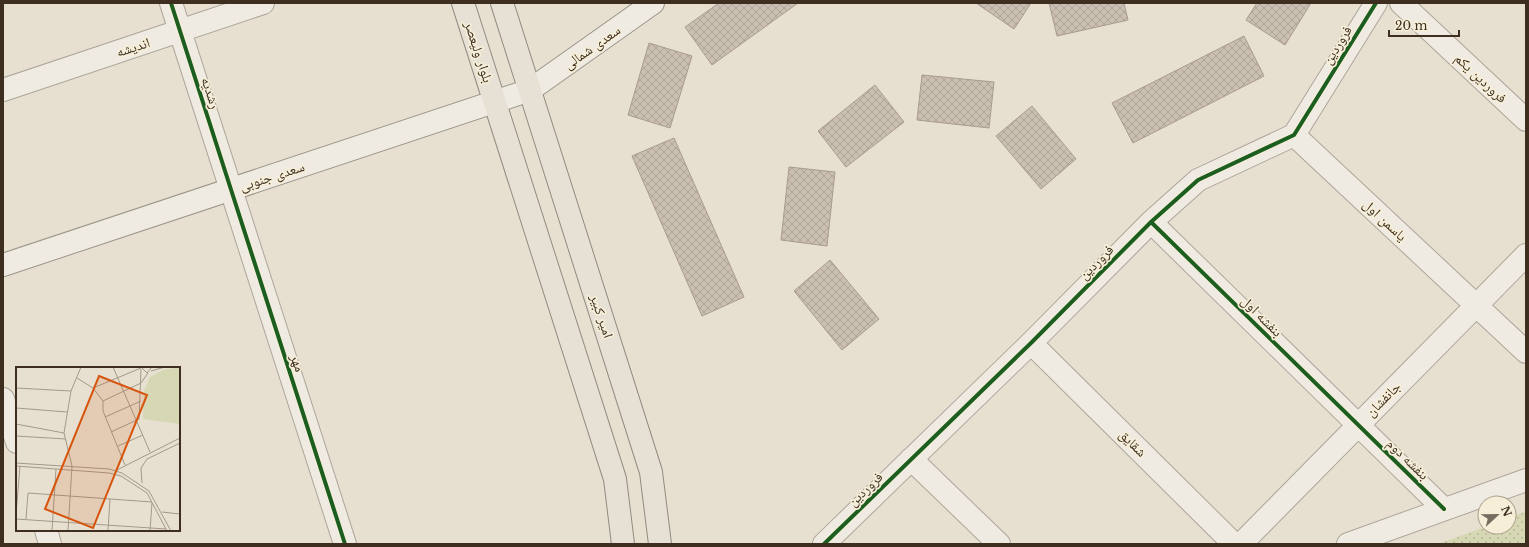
<svg xmlns="http://www.w3.org/2000/svg" width="1529" height="547" font-family="'Libre Baskerville','Noto Naskh Arabic',serif">
<style>
.park{fill:url(#park-dots)}
.building{fill:url(#building-cross-hatch);stroke:#a89c90}
.lines{fill:none;stroke-linecap:round;stroke-linejoin:round}
.street-casing{stroke:#ada599;stroke-width:24}
.secondary-casing{stroke:#9c958a;stroke-width:24}
.primary-casing{stroke:#928b80;stroke-width:24}
.street{stroke:#efebe3;stroke-width:22}
.secondary{stroke:#efebe3;stroke-width:22}
.primary{stroke:#e6e1d4;stroke-width:22}
.cycleway-casing{stroke:#f7eed8;stroke-width:6}
.cycleway{stroke:#1b5e20;stroke-width:4}
.labels{text-anchor:middle;stroke-width:3.5;stroke-linejoin:round;paint-order:stroke}
.street-label{font-size:14px;fill:#3d2e20;stroke:#f7eed8}
.inset-road{fill:none;stroke:#a3998a;stroke-width:1}
.view{fill:#d7550e;fill-opacity:0.15;stroke:#d7550e;stroke-width:2}
.inset-edge{fill:none;stroke:#3d2e20;stroke-width:2}
</style>
<defs>
<pattern id="park-dots" width="8" height="8" patternUnits="userSpaceOnUse"><rect width="8" height="8" fill="#d6d7b3"/><path d="M2 2h.1M6 6h.1" fill="none" stroke="#b9b99a" stroke-width="1.8" stroke-linecap="round"/></pattern>
<pattern id="building-cross-hatch" width="8" height="8" patternUnits="userSpaceOnUse"><rect width="8" height="8" fill="#cbbfb2"/><path d="M0 0l8 8M0 8l8-8" fill="none" stroke="#afa499"/></pattern>
</defs>
<rect width="100%" height="100%" fill="#e7e0d1"/>
<path class="park" d="M1526,511V544H1438L1485,527H1509V518Z"/>
<path class="building" d="M719,3H798L712,65L685,27Z
M976,3H1031L1014,29Z
M1049,3H1124L1128,20L1057,36Z
M1257,3H1311L1285,45L1246,20Z
M1244,36L1264,76L1133,143L1112,103Z
M649,43L692,56L670,128L628,115Z
M922,75L994,82L989,128L917,120Z
M875,85L904,122L846,167L818,131Z
M1032,106L1076,159L1041,189L996,136Z
M674,138L744,297L702,316L632,156Z
M789,167L835,172L827,246L781,240Z
M830,260L879,319L842,350L794,291Z"/>
<g class="lines">
<defs>
<path id="street" d="M171,3L345,544
M1401,3L1526,120
M3,90L263,3
M1294,135L1526,352
M1151,222L1444,509
M1031,343L1234,544
M3,399L17,442
M911,459L999,544
M46,530L50,544
M824,544L1031,343L1151,222L1198,180L1294,135L1376,3
M1241,544L1526,255
M1348,544L1526,480"/>
<path id="secondary" d="M3,265L530,90L653,3"/>
<path id="primary" d="M463,3L615,479L623,544
M502,3L651,472L660,544"/>
</defs>
<use href="#street" class="street-casing"/>
<use href="#secondary" class="secondary-casing"/>
<use href="#primary" class="primary-casing"/>
<use href="#street" class="street"/>
<use href="#secondary" class="secondary"/>
<use href="#primary" class="primary"/>
<defs>
<path id="cycleway" d="M171,3L345,544
M1151,222L1444,509
M824,544L1031,343L1151,222L1198,180L1294,135L1376,3"/>
</defs>
<use href="#cycleway" class="cycleway-casing"/>
<use href="#cycleway" class="cycleway"/>
</g>
<g class="labels">
<g class="street-label">
<text transform="translate(1337 45) rotate(-58)" y="5">فروردین</text>
<text transform="translate(133 47) rotate(-18)" y="5">اندیشه</text>
<text transform="translate(592 47) rotate(-35)" y="5">سعدى شمالى</text>
<text transform="translate(479 52) rotate(72)" y="5">بلوار ولیعصر</text>
<text transform="translate(1481 78) rotate(43)" y="5">فروردین یکم</text>
<text transform="translate(211 93) rotate(72)" y="5">رشدیه</text>
<text transform="translate(272 176) rotate(-18)" y="5">سعدى جنوبی</text>
<text transform="translate(1385 220) rotate(43)" y="5">یاسمن اول</text>
<text transform="translate(1096 262) rotate(-45)" y="5">فروردین</text>
<text transform="translate(602 316) rotate(72)" y="5">امیر کبیر</text>
<text transform="translate(1262 316) rotate(45)" y="5">بنفشه اول</text>
<text transform="translate(298 363) rotate(72)" y="5">مهر</text>
<text transform="translate(1383 399) rotate(-45)" y="5">جانفشان</text>
<text transform="translate(1133 443) rotate(45)" y="5">شقایق</text>
<text transform="translate(1408 459) rotate(44)" y="5">بنفشه دوم</text>
<text transform="translate(865 489) rotate(-44)" y="5">فروردین</text>
</g>
</g>
<g transform="translate(16 367)">
<rect width="164" height="164" fill="#e7e0d1"/>
<path d="M164,0V57L127,52L128,24L134,10L147,3Z" fill="#d6d7b3"/>
<path class="inset-road" d="M97,0L134,85M125,0L131,6L136,0M135,4L149,0M61,11L77,21L87,34V44L109,98M125,16L132,6M0,21L55,24M77,21L125,1M87,34L125,16M0,41L51,45M89,50L125,34M0,57L48,66M95,65L123,52L125,2M0,69L50,72M102,79L127,68M0,96L93,102L106,106L133,124L155,164M0,99L93,106L105,109L131,126L151,164M99,104L164,71M126,116L125,101L131,92L164,76M146,145L164,147M0,148L4,99M0,152L150,162M10,152L12,126L136,135M36,164L40,102M52,164L56,99L48,66L55,24L65,0M92,164L94,132M134,164L136,136"/>
<path class="view" d="M83,9L131,28L77,161L29,142Z"/>
<rect width="164" height="164" class="inset-edge"/>
</g>
<rect width="1529" height="547" fill="none" stroke="#3d2e20" stroke-width="8"/>
<g transform="translate(1497 515) rotate(68)"><circle r="19" fill="#f7eed8" stroke="#ada18e"/>
<path d="M0-3L7 15L0 10L-7 15Z" fill="#786c5e"/>
<text y="-6" font-size="11" font-weight="bold" text-anchor="middle" fill="#3d2e20">N</text>
</g>
<path d="M1389 30v6h70v-6" fill="none" stroke="#3d2e20" stroke-width="2"/>
<text x="1395" y="30" font-size="12" fill="#3d2e20" stroke="#f7eed8" stroke-width="3" paint-order="stroke">20 m</text>
</svg>
